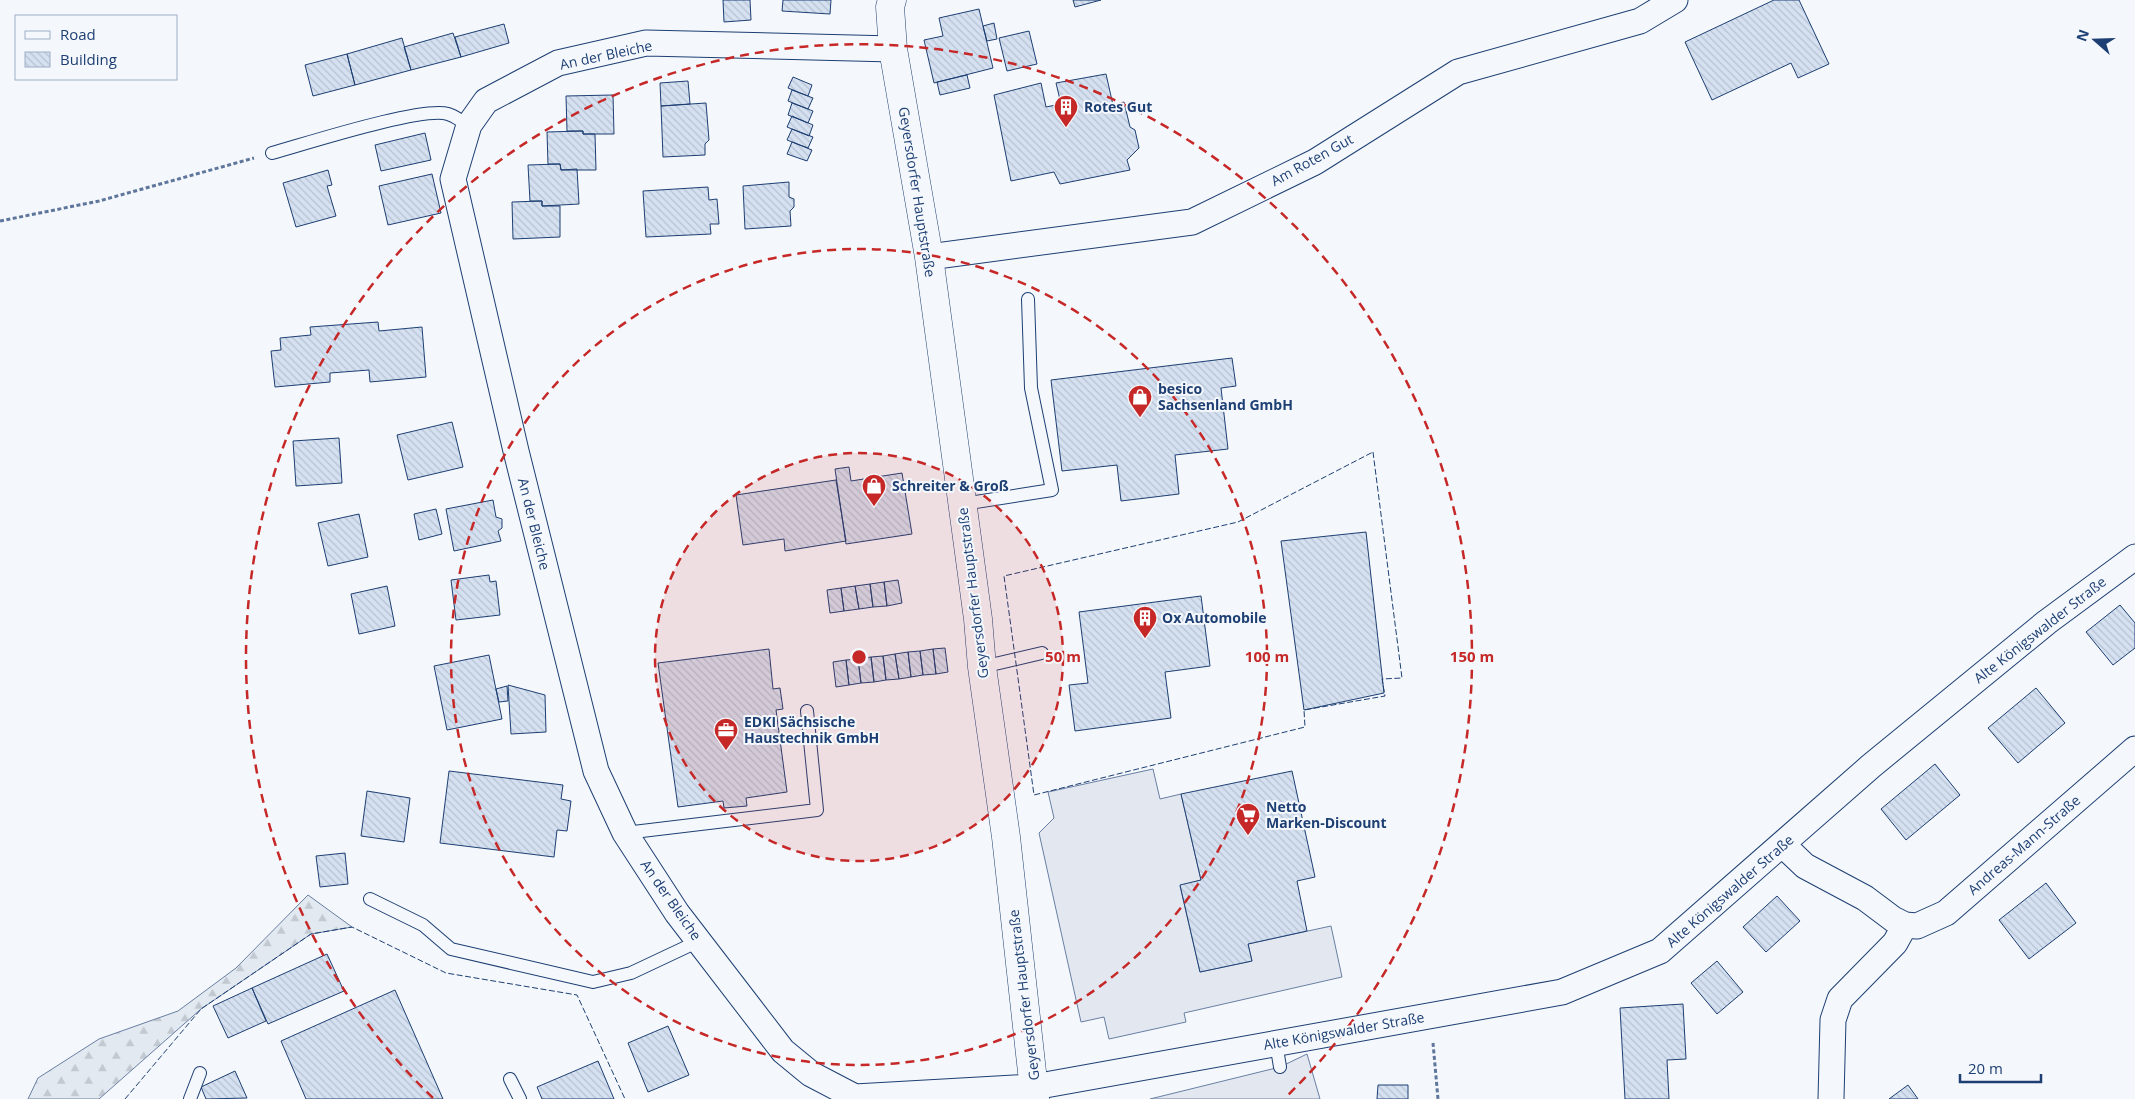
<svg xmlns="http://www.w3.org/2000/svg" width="2135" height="1099" font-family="'Open Sans',sans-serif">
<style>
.forest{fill:url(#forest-firs);stroke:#687fa3}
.parking{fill:#e3e8f0;stroke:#687fa3}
.building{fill:url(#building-back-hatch);stroke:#1d3f73}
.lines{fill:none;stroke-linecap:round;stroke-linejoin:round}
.service-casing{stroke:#1d3f73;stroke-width:14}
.minor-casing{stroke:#1d3f73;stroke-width:27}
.secondary-casing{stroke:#1d3f73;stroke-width:29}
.path{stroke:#5e769c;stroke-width:3;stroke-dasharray:4 2.5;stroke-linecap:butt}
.service{stroke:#f4f7fb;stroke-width:12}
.minor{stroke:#f4f7fb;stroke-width:25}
.secondary{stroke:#f4f7fb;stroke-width:28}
.fence{stroke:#1d3f73;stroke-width:1;stroke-dasharray:6 2.5;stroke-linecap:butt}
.ring{fill:none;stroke:#c62828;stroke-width:2.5;stroke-dasharray:9 6}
.labels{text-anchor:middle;stroke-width:4;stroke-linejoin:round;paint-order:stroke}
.street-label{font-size:14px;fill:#1d3f73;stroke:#f4f7fb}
.poi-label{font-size:14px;font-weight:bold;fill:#1d3f73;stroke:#f4f7fb;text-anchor:start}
.centre{fill:#c62828;stroke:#f4f7fb;stroke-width:2.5}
.ring-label{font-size:15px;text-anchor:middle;font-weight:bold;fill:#c62828;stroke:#f4f7fb;stroke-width:4;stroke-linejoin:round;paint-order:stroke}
</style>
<defs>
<pattern id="forest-firs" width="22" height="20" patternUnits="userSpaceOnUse" patternTransform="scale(1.25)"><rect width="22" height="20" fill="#e3e9f0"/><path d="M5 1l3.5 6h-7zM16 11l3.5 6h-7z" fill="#c2c9d1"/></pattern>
<pattern id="building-back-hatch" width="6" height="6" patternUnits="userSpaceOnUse" patternTransform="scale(1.25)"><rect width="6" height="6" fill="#d5e0f0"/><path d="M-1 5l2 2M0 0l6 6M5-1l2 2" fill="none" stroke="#b6c1d1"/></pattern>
</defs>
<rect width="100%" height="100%" fill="#f4f7fb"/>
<path class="forest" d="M308,895L352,927L311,934L201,1009L99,1099H28L38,1078L99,1039L178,1011L236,968Z"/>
<path class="parking" d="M1153,769L1160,799L1181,794L1201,880L1180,886L1200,972L1252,961L1248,944L1331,926L1342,977L1184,1013L1186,1022L1109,1039L1104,1017L1081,1022L1039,833L1054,818L1048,792Z
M1307,1054L1320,1099H1150L1280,1067Z"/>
<path class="building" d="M723,0H750L751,20L724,22Z
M783,0H831L830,14L782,11Z
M1073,0H1101L1075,7Z
M1774,0H1799L1829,64L1798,78L1791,63L1712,100L1685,42Z
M979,9L993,68L934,83L924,40L943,36L939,18Z
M994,23L997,39L987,41L983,26Z
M504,24L509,43L461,57L455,37Z
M1029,31L1037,64L1007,71L999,38Z
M453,33L461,57L411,70L404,47Z
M402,38L411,70L355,85L347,54Z
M347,54L355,85L313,96L305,65Z
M1106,74L1113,105L1124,102L1130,127L1135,130L1139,148L1127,160L1130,170L1060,184L1054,172L1011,181L994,95L1041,83L1046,107L1061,104L1056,83Z
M967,75L970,88L940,95L937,82Z
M793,77L812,85L808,96L788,88Z
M688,81L690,104L661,106L660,83Z
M792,90L813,98L808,109L788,101Z
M613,95L614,134H583V131H567L566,96Z
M706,103L709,140L705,144V155L663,157L661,106Z
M792,103L813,111L808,123L788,115Z
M792,116L813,125L809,136L787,127Z
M792,129L813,137L808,148L787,140Z
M583,131V134H595L596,170H561L560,164H548L547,132Z
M425,133L431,160L381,171L375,145Z
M792,142L812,150L807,161L787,154Z
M560,164L561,170L577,169L579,204L542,206V201H530L528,165Z
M328,170L332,185L327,186L336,216L296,227L283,183Z
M432,174L441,213L388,225L379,186Z
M789,182V197L794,199V207L790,211L791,226L745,229L743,186Z
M708,187L709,200L717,199L719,224H710L711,234L646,237L643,191Z
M542,201V206H560V237L513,239L512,202Z
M378,322L379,331L422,327L426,377L370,382L369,370L330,373V382L275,387L271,351L281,350L280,338L311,335L310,327Z
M1232,358L1236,386L1221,388L1228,449L1175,455L1179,494L1121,501L1117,465L1062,471L1051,380Z
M452,422L463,467L408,480L397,435Z
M339,438L342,483L296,486L293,441Z
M849,467L851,481L902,473L912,534L846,544L835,469Z
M836,480L846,541L785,551L784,539L743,545L736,495Z
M493,500L496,517L502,519V528L498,531L501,541L454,551L446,509Z
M436,509L442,534L419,540L414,514Z
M359,514L368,557L328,566L318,523Z
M1366,532L1384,693L1304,710L1281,541Z
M489,575L490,582L496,581L500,615L456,620L451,580Z
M898,580L902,603L887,606L884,582Z
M884,582L887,606L873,607L870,584Z
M870,584L873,607L859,609L855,586Z
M387,586L395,626L359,634L351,594Z
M855,586L859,609L844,611L841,588Z
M841,588L844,611L830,613L827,590Z
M1201,596L1210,666L1165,672L1171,718L1075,731L1069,685L1088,683L1079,612Z
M2120,605L2135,623V648L2113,665L2086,632Z
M945,648L948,672L936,674L933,649Z
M769,649L773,689L780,688L783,709L776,710L787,792L746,798L747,806L724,808L723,801L678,807L658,663Z
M933,649L936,674L923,675L920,651Z
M920,651L923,675L911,677L908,652Z
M908,652L911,677L899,679L895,654Z
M895,654L899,679L886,680L883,656Z
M489,655L502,719L447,730L434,666Z
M883,656L886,680L874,682L871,657Z
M871,657L874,682L861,683L858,659Z
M858,659L861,683L849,685L846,660Z
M846,660L849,685L836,687L833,662Z
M508,685L545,695L546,732L511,734Z
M507,686L508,701L499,702L496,689Z
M2036,688L2065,723L2018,763L1988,728Z
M1935,764L1960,795L1906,840L1881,809Z
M449,771L563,785L561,799L571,801L567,831L557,830L554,857L440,843Z
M1292,771L1315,877L1297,881L1307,931L1248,944L1252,961L1200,972L1180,885L1201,880L1181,794Z
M367,791L410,798L404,842L361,836Z
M345,853L348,884L320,887L316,856Z
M2046,883L2076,923L2029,959L1999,920Z
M1777,896L1800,921L1766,952L1743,927Z
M327,954L344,991L268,1024L252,988Z
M1717,961L1743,992L1717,1014L1691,983Z
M252,988L266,1021L228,1038L213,1006Z
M395,990L443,1099H306L281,1041Z
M1683,1004L1686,1059L1667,1060L1669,1099H1625L1620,1008Z
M668,1026L689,1075L648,1092L628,1043Z
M598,1061L614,1099H542L537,1087Z
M235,1071L247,1098L206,1099L201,1087Z
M1378,1085H1408V1099H1377Z
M1908,1085L1918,1099H1889Z"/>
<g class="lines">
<defs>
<path id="service" d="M272,153C305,144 422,106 448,114C455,116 462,122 469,125
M963,504L1052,490L1031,388L1028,299
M982,667L1042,653
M625,833L817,810L807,711
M370,899L423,925L451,949L593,982L631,973L699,941
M1276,1043L1280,1067
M510,1079L520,1099
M190,1099L200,1073"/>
<path id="minor" d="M893,49L646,43L558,63L486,101L469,125L453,179L516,451L596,771L625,833L677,913L783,1051L811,1074L855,1097L1034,1087L1562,992L1660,951L1871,766L2047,622L2135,557
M929,257L1192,222L1315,162L1458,72L1640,21L1675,0
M1783,845L1805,866L1865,898L1893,919L1905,925L1917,926L1946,913L2135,749
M1831,1099L1833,1020L1840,999L1895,943L1905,925"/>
<path id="secondary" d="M892,0L890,7L893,49L929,257L978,619L982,667L1006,837L1035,1099"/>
</defs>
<use href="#service" class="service-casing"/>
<use href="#minor" class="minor-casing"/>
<use href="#secondary" class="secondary-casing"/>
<path class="path" d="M0,221L99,201L254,158
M1433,1043L1438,1099"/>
<use href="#service" class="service"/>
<use href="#minor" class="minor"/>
<use href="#secondary" class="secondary"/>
<path class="fence" d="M1373,452L1402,678L1382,679L1385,696L1304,710L1305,727L1034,795L1004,576L1238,522Z
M125,1099L201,1009L311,934L352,927L446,973L577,995L625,1099"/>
</g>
<circle cx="859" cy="657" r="204" fill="#c62828" fill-opacity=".12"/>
<g class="ring">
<circle cx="859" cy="657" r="204"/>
<circle cx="859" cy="657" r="408"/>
<path d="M433 1098A613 613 0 1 1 1285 1098"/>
</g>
<defs>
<symbol id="building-pin" viewBox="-11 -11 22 30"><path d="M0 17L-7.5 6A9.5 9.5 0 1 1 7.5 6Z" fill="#c62828" stroke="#f4f7fb"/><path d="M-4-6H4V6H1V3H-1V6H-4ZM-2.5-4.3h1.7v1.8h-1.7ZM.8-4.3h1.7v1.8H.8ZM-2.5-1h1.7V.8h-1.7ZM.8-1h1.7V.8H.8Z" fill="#fff"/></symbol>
<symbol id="shop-pin" viewBox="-11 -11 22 30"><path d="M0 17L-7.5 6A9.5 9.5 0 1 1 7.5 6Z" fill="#c62828" stroke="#f4f7fb"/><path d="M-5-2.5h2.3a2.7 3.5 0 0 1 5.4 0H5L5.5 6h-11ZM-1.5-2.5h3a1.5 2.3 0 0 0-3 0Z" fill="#fff"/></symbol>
<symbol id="office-pin" viewBox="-11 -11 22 30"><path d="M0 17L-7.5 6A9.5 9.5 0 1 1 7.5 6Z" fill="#c62828" stroke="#f4f7fb"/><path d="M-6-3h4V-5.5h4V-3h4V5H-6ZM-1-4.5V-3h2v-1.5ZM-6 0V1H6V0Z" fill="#fff"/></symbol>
<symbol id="supermarket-pin" viewBox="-11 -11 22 30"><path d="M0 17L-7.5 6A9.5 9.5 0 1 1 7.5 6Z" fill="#c62828" stroke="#f4f7fb"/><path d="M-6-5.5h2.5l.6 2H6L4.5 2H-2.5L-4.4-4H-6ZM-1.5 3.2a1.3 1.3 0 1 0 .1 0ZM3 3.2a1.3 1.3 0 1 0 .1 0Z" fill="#fff"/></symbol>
</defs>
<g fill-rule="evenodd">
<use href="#building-pin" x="1052" y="93" width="28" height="38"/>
<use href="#shop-pin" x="1126" y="383" width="28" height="38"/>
<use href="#shop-pin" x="860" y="472" width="28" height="38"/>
<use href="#building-pin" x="1131" y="604" width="28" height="38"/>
<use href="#office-pin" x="712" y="716" width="28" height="38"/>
<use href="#supermarket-pin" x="1234" y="801" width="28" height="38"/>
</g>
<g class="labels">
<g class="street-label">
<text transform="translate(606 55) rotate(-12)" y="5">An der Bleiche</text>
<text transform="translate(1312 160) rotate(-29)" y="5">Am Roten Gut</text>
<text transform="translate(917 192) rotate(81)" y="5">Geyersdorfer Hauptstraße</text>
<text transform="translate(534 524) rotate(76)" y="5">An der Bleiche</text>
<text transform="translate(973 593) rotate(-97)" y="5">Geyersdorfer Hauptstraße</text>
<text transform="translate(2040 630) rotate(-38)" y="5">Alte Königswalder Straße</text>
<text transform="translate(2024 845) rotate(-41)" y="5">Andreas-Mann-Straße</text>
<text transform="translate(1730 891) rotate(-41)" y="5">Alte Königswalder Straße</text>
<text transform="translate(671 900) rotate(55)" y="5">An der Bleiche</text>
<text transform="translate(1024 995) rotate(-97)" y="5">Geyersdorfer Hauptstraße</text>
<text transform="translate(1344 1031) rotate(-10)" y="5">Alte Königswalder Straße</text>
</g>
<g class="poi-label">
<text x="1084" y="112">Rotes Gut</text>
<text x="1158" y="394">besico<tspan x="1158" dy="16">Sachsenland GmbH</tspan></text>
<text x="892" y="491">Schreiter &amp; Groß</text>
<text x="1162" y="623">Ox Automobile</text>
<text x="744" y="727">EDKI Sächsische<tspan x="744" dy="16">Haustechnik GmbH</tspan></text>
<text x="1266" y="812">Netto<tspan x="1266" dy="16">Marken-Discount</tspan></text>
</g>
</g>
<circle cx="859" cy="657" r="8" class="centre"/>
<g class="ring-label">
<text x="1063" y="662">50 m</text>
<text x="1267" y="662">100 m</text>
<text x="1472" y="662">150 m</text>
</g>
<rect x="15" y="15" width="162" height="65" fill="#f4f7fb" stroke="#9eadc5"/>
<rect x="25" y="31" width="25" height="8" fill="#f4f7fb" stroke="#9eadc5"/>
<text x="60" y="40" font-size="15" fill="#1d3f73">Road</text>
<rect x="25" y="52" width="25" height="15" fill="url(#building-back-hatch)" stroke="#9eadc5"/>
<text x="60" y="65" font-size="15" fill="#1d3f73">Building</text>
<g transform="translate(2095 40) rotate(290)" stroke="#f4f7fb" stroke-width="4" paint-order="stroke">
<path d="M0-4L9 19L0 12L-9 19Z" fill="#1d3f73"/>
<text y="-8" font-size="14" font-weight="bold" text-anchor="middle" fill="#1d3f73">N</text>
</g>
<path d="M1960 1074v8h81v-8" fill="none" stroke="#1d3f73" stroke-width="2.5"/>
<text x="1968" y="1074" font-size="15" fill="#1d3f73" stroke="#f4f7fb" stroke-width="4" paint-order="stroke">20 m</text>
</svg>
